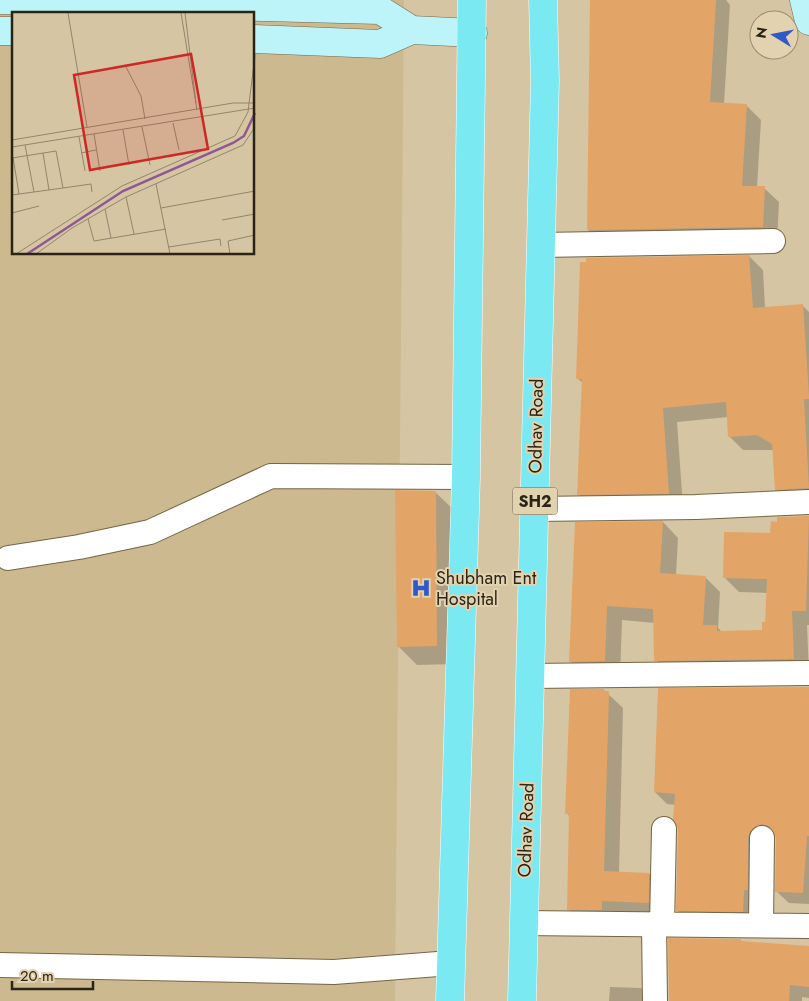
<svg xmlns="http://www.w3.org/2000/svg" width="809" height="1001" font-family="Jost,sans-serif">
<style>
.built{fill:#cdb990;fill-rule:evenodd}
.shadow{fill:#0003}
.building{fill:#e3a567}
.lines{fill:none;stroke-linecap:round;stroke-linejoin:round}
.street-casing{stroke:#746545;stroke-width:26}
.secondary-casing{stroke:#746545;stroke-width:29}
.primary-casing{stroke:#fff;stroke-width:29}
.street{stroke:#fff;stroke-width:24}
.secondary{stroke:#bcf4f9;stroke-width:28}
.primary{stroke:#7ae9f2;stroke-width:28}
.labels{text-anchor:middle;stroke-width:4;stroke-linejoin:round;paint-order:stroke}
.shield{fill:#e3d2af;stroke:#625845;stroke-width:1}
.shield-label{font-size:16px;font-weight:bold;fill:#2a2417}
.street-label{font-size:18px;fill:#2a2417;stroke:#e3d2af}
.poi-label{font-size:18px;fill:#2a2417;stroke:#e3d2af;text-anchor:start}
.inset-river{fill:none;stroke:#8f5892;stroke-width:2.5}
.inset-road{fill:none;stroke:#91856b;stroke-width:1}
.view{fill:#cd2827;fill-opacity:0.15;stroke:#cd2827;stroke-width:2.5}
.inset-edge{fill:none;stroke:#2a2417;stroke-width:2.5}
</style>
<rect width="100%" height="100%" fill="#d6c5a3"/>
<path class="built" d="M0,0H404L395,1001H0ZM14,14H254V254H14Z"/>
<path class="shadow" d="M591,0H726L730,5L724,104L746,105L761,120L757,187L764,188L779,202L777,241L602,244L588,230Z
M749,256L763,270L765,308L802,305L809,312V502L790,503L776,489L773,450H743L729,436L728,417L677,422L683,507L592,508L578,494L583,383L577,378Z
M435,492L454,510L455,664L417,665L398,646Z
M809,517V625H807L809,674L671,676L656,660L655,623L622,620L620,676L586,677L570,661L577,523L663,522L678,538L676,575L705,577L720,592L718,628L722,632L763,631L766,623L768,593L739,592L724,577L771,535L779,523L778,518Z
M809,689V904L789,903L776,891V836L767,838L755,923L689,922L677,910L679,829L676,805L667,804L655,792Z
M604,690L623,708L619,873L649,874L664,889L663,918L584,924L568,909L570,817L567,813Z
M740,940L743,943L809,947V998L802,997V1001H669Z
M610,987L641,988L653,1001H609Z"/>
<path class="building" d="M590,0H716L710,102L747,104L742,186H765L763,227L587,230Z
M749,255L753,308L803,304L809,396V399H804L809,488L775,490L772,444L757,435L728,437L726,402L663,408L669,494L577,495L582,379H576L580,262H586V258Z
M395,490L436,491L437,646L397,647Z
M809,516L806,611H792L794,659L654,661L653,609L607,606L605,661L569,662L575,522L663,521L660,573L706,576L703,625H717V631L762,630V622H765L767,579L723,578L724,532L770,533L771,521L777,522V517Z
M809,687V836H807L803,893L775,892L776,838L769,826L762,824L750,831L748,837V890H744L743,912L676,911L678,829L673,819L675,794L654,792L658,688Z
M570,689H604V691H609L604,871L649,873V903L602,901V910H567L569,814H565Z
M668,938L741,939V941L809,946V987L790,985L789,1001H669Z"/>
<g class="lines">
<defs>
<path id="street" d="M541,245L773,241
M534,509L696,507L809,502
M8,558L79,547L150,532L271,476L466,477
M530,676L809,673
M523,923L809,926
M654,924L655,1001
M662,925L664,829
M761,925L762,838
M0,965L334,972L451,963"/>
<path id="secondary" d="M0,0L380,10L412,30
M804,0L809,21
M0,31H14
M254,39L380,44L412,30L473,33"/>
<path id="primary" d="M450,1001L466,477L472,0
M522,1001L545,81L543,0"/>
</defs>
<use href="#street" class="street-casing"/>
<use href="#secondary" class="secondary-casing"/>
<use href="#primary" class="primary-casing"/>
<use href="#street" class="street"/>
<use href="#secondary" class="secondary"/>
<use href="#primary" class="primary"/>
</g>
<defs>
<symbol id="hospital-bare" viewBox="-9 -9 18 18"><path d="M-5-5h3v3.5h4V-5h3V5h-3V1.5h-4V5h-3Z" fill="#2f59c9" stroke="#e3d2af" stroke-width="2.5" paint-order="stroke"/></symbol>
</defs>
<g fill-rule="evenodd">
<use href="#hospital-bare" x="407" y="574" width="28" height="28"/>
</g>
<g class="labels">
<rect class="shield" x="512.5" y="487.5" width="45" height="27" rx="4"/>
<g class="shield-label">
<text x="535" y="507">SH2</text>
</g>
<g class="street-label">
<text transform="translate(536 426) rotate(-89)" y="6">Odhav Road</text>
<text transform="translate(526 830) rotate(-88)" y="6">Odhav Road</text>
</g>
<g class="poi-label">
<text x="436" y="584">Shubham Ent<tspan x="436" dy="21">Hospital</tspan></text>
</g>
</g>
<g transform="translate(12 12)">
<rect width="242" height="242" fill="#d6c5a3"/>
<path class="inset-river" d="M15,242L111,179L221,131L232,124L243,101"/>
<path class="inset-road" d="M56,1L75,115M169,1L185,98M173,1L184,91M114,55L129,84L133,107M161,111L167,138M130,115L138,153M111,118L117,153M82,122L88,159M67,125L73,159M0,128L221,91H243M13,133L22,180M0,135L243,96M31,141L37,178M69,141L84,138M1,145L7,182M0,146L44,139L51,176L0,183M144,172L158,242M51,176L79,172L80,180M114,185L122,222M149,196L243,179M93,197L99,226M0,201L27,194M76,207L82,229L154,217M210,208L243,202M157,235L208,227L209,234M4,242L110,174L223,124L236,100L243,43M24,242L60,216L114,185L231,133L243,115M218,242L216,229L243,223"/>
<path class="view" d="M179,42L196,137L78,158L62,63Z"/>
<rect width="242" height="242" class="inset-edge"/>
</g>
<g transform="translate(774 35) rotate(280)"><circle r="24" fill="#e3d2af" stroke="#998c72"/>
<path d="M0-4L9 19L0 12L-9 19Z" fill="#2f59c9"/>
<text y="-8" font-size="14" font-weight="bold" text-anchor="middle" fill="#2a2417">N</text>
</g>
<path d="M12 981v8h81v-8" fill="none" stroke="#2a2417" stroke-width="2.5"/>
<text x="20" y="981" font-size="15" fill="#2a2417" stroke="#e3d2af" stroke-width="4" paint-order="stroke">20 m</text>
</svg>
